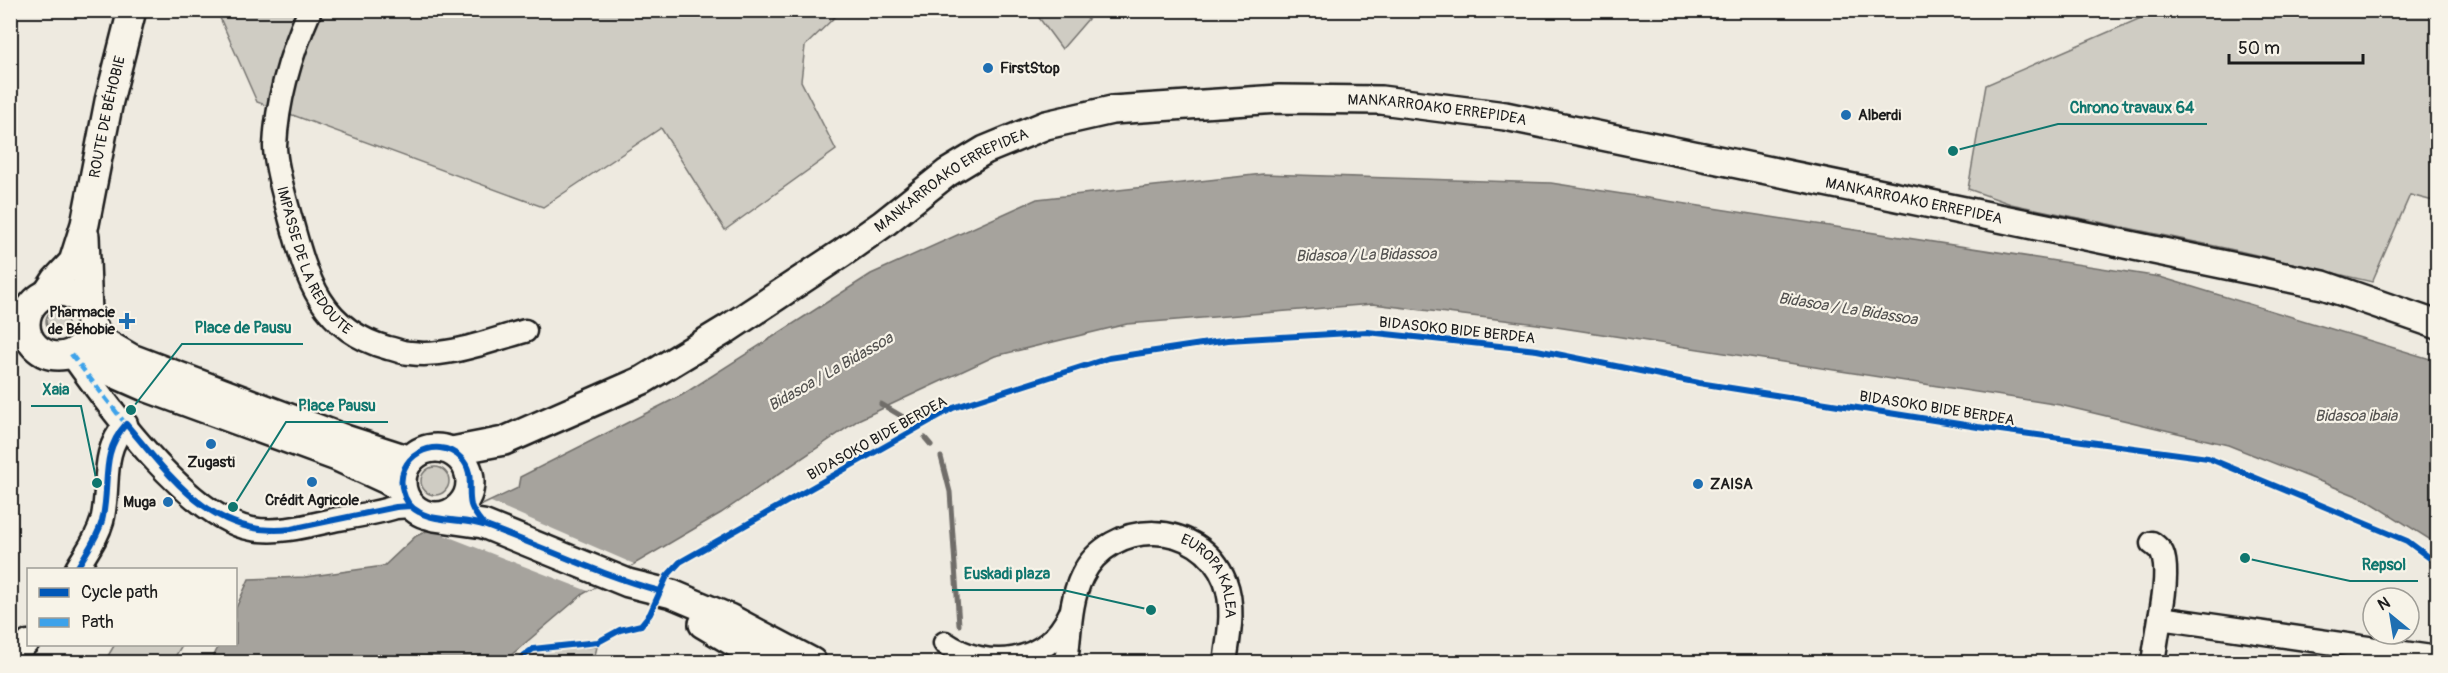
<svg xmlns="http://www.w3.org/2000/svg" width="2448" height="673" font-family="Pangolin,sans-serif">
<style>
.green{fill:#cfccc3;stroke:#767470;stroke-width:1.5}
.water{fill:#a6a39d;stroke:#6f6d69;stroke-width:1.5}
.pier{fill:#eeeae0}
.lines{fill:none;stroke-linecap:round;stroke-linejoin:round}
.stream{stroke:#6f6d69;stroke-width:5}
.minor-casing{stroke:#1c1c1c;stroke-width:27}
.major-casing{stroke:#1c1c1c;stroke-width:32}
.minor{stroke:#f7f3e8;stroke-width:22}
.major{stroke:#f7f3e8;stroke-width:27}
.quiet{stroke:#3da2ea;stroke-width:4.5;stroke-dasharray:9 4.5;stroke-linecap:butt}
.cycleway-casing{stroke:#f7f3e8;stroke-width:10}
.cycleway{stroke:#0057b8;stroke-width:6}
.poi-dot{fill:#1f6fb2;stroke:#f7f3e8;stroke-width:2}
.labels{text-anchor:middle;stroke-width:4.5;stroke-linejoin:round;paint-order:stroke}
.poi-label{font-size:15px;font-weight:bold;fill:#1c1c1c;stroke:#f7f3e8;text-anchor:start}
.street-label{font-size:15px;fill:#1c1c1c;stroke:#f7f3e8}
.water-label{font-size:16px;font-style:italic;fill:#535250;stroke:#f7f3e8}
.leader{fill:none;stroke:#0f766e;stroke-width:2}
.callout-dot{fill:#0f766e;stroke:#f7f3e8;stroke-width:2}
.callout-label{font-size:16px;text-anchor:middle;font-weight:bold;fill:#0f766e;stroke:#f7f3e8;stroke-width:4.5;stroke-linejoin:round;paint-order:stroke}
</style>
<rect width="100%" height="100%" fill="#eeeae0"/>
<filter id="ink" filterUnits="userSpaceOnUse"><feTurbulence type="fractalNoise" baseFrequency=".0167" numOctaves="2"/><feDisplacementMap in="SourceGraphic" scale="12" xChannelSelector="R" yChannelSelector="G"/><feConvolveMatrix kernelMatrix="1 2 1 2 8 2 1 2 1" color-interpolation-filters="sRGB"/></filter>
<g filter="url(#ink)">
<path class="green" d="M217,11H841L805,46L801,81L836,150L725,230L661,128L543,207L257,102Z
M1034,11H1095L1062,49Z
M2157,11H2437V202L2410,195L2372,282L2239,251L2011,204L1968,189L1986,85Z
M46 321a11 11 0 1 1 22 0a11 11 0 1 1-22 0Z
M421 481a14 14 0 1 1 28 0a14 14 0 1 1-28 0Z
M115,644H182V645L172,662H107L105,661Z
M597,647L595,655L545,656L539,662H522C545,645 569,649 597,647Z"/>
<path class="water" d="M1263,174L1551,183L2160,277L2437,361V544L2367,500L2228,445L2060,405L1537,324L1373,304L1127,324L995,356L860,419L721,513L583,594L503,662H211L219,645L236,644V608L249,579L305,577L384,566L416,536L518,488L520,477L682,395L871,274L1037,199Z"/>
<path class="pier" d="M491,502L634,564L588,591L431,530Z"/>
<g class="lines">
<path class="stream" d="M881,404L908,420
M925,438L931,445
M941,457L950,492L959,625"/>
<defs>
<g id="minor">
<path id="s1" d="M310,10C291,53 277,100 275,146C275,165 284,195 289,213C306,275 318,329 388,348C395,349 402,353 410,353C448,358 488,341 525,331"/>
<path d="M71,354C107,405 189,518 252,529C281,534 310,525 338,519C357,516 377,513 396,507L411,506"/>
<path d="M2152,543C2156,546 2160,549 2162,553C2169,568 2163,602 2160,618"/>
<path d="M76,570C85,554 97,539 102,521C111,485 99,454 126,424"/>
<path d="M945,643C987,672 1047,665 1070,614"/>
<path d="M10,661L28,642"/>
<path id="s2" d="M1066,662C1070,635 1069,602 1082,576C1110,518 1200,518 1225,581C1235,607 1229,635 1225,662"/>
<path d="M2153,662L2160,618L2438,658"/>
</g>
<g id="major">
<path d="M85,236L88,313"/>
<circle cx="58" cy="324" r="32"/>
<path id="s3" d="M46,295L56,280L73,262L85,224L109,101L132,10"/>
<path d="M90,323L102,341L131,358L345,439L410,460"/>
<path d="M77,352L86,361L145,387L337,457L387,480L402,489"/>
<circle cx="436" cy="482" r="34"/>
<path id="s4" d="M452,451L504,441L643,380L727,329L842,253L883,224L947,173L985,150L1046,125L1112,110L1279,99L1381,100L1505,116L2323,285L2438,325"/>
<path d="M434,517L483,524L628,583L672,594L729,618L812,662"/>
<path d="M703,624L767,662"/>
</g>
</defs>
<use href="#minor" class="minor-casing"/>
<use href="#major" class="major-casing"/>
<use href="#minor" class="minor"/>
<use href="#major" class="major"/>
<path class="quiet" d="M71,354L128,427"/>
<defs>
<path id="cycleway" d="M483,524C479,519 473,512 471,505C467,489 475,472 461,458C436,433 393,458 403,491C405,500 411,508 419,512C438,523 465,518 486,526C544,547 600,575 660,591
M76,570C85,554 97,539 102,521C111,485 99,454 126,424C171,477 213,539 291,529L396,507L411,506
M515,662L533,649L598,642L620,630L641,625L650,614L667,576L680,562L953,408L1109,358L1228,340L1367,332L1537,350L1699,383L1978,427L2208,458L2407,541L2438,564"/>
</defs>
<use href="#cycleway" class="cycleway-casing"/>
<use href="#cycleway" class="cycleway"/>
</g>
</g>
<g class="poi-dot">
<circle cx="988" cy="68" r="6"/>
<circle cx="1846" cy="115" r="6"/>
<path d="M124 312h6v6h6v6h-6v6h-6v-6h-6v-6h6z"/>
<circle cx="211" cy="444" r="6"/>
<circle cx="312" cy="482" r="6"/>
<circle cx="1698" cy="484" r="6"/>
<circle cx="168" cy="502" r="6"/>
</g>
<g class="labels">
<g class="poi-label">
<text x="1000" y="73">FirstStop</text>
<text x="1858" y="120">Alberdi</text>
<text x="115" y="317" text-anchor="end">Pharmacie<tspan x="115" dy="17">de Béhobie</tspan></text>
<text x="211" y="467" text-anchor="middle">Zugasti</text>
<text x="1710" y="489">ZAISA</text>
<text x="312" y="505" text-anchor="middle">Crédit Agricole</text>
<text x="156" y="507" text-anchor="end">Muga</text>
</g>
<g class="street-label">
<text dy="5" stroke="none"><textPath href="#s4" startOffset="1077">MANKARROAKO ERREPIDEA</textPath></text>
<text dy="5" stroke="none"><textPath href="#s3" startOffset="192">ROUTE DE BÉHOBIE</textPath></text>
<text dy="5" stroke="none"><textPath href="#s4" startOffset="573">MANKARROAKO ERREPIDEA</textPath></text>
<text dy="5" stroke="none"><textPath href="#s4" startOffset="1563">MANKARROAKO ERREPIDEA</textPath></text>
<text dy="5" stroke="none"><textPath href="#s1" startOffset="264">IMPASSE DE LA REDOUTE</textPath></text>
<text transform="translate(1457 330) rotate(6)" y="5">BIDASOKO BIDE BERDEA</text>
<text transform="translate(1937 408) rotate(9)" y="5">BIDASOKO BIDE BERDEA</text>
<text transform="translate(877 438) rotate(-29)" y="5">BIDASOKO BIDE BERDEA</text>
<text dy="5" stroke="none"><textPath href="#s2" startOffset="255">EUROPA KALEA</textPath></text>
</g>
<g class="water-label">
<text transform="translate(1366 254) rotate(-1)" y="6">Bidasoa / La Bidassoa</text>
<text transform="translate(1848 308) rotate(9)" y="6">Bidasoa / La Bidassoa</text>
<text transform="translate(830 371) rotate(-30)" y="6">Bidasoa / La Bidassoa</text>
<text x="2356" y="421">Bidasoa ibaia</text>
</g>
</g>
<path class="leader" d="M1953 151L2058 124H2207M131 410L182 344H303M97 483L81 406H31M233 507L286 422H388M2245 558L2350 581H2418M1151 610L1063 590H952"/>
<g class="callout-dot">
<circle cx="1953" cy="151" r="6"/>
<circle cx="131" cy="410" r="6"/>
<circle cx="97" cy="483" r="6"/>
<circle cx="233" cy="507" r="6"/>
<circle cx="2245" cy="558" r="6"/>
<circle cx="1151" cy="610" r="6"/>
</g>
<g class="callout-label">
<text x="2132" y="113">Chrono travaux 64</text>
<text x="243" y="333">Place de Pausu</text>
<text x="56" y="395">Xaia</text>
<text x="337" y="411">Place Pausu</text>
<text x="2384" y="570">Repsol</text>
<text x="1007" y="579">Euskadi plaza</text>
</g>
<rect width="2448" height="673" fill="none" stroke="#f7f3e8" stroke-width="36"/>
<rect x="18" y="18" width="2412" height="637" fill="none" stroke="#1c1c1c" stroke-width="2" filter="url(#ink)"/>
<rect x="27" y="568" width="210" height="78" fill="#f7f3e8" stroke="#9f9d96" stroke-width="1.5"/>
<rect x="39" y="588" width="30" height="9" fill="#0057b8" stroke="#9f9d96" stroke-width="1.5"/>
<text x="81" y="598" font-size="18" fill="#1c1c1c">Cycle path</text>
<rect x="39" y="618" width="30" height="9" fill="#3da2ea" stroke="#9f9d96" stroke-width="1.5"/>
<text x="81" y="628" font-size="18" fill="#1c1c1c">Path</text>
<g transform="translate(2391 616) rotate(330)"><circle r="28" fill="#f7f3e8" stroke="#9f9d96" stroke-width="1.5"/>
<path d="M0-4.5L10 22L0 15L-10 22Z" fill="#1f6fb2"/>
<text y="-9" font-size="16" font-weight="bold" text-anchor="middle" fill="#1c1c1c">N</text>
</g>
<path d="M2229 54v9h134v-9" fill="none" stroke="#1c1c1c" stroke-width="3"/>
<text x="2238" y="54" font-size="18" fill="#1c1c1c" stroke="#f7f3e8" stroke-width="4.5" paint-order="stroke">50 m</text>
</svg>
